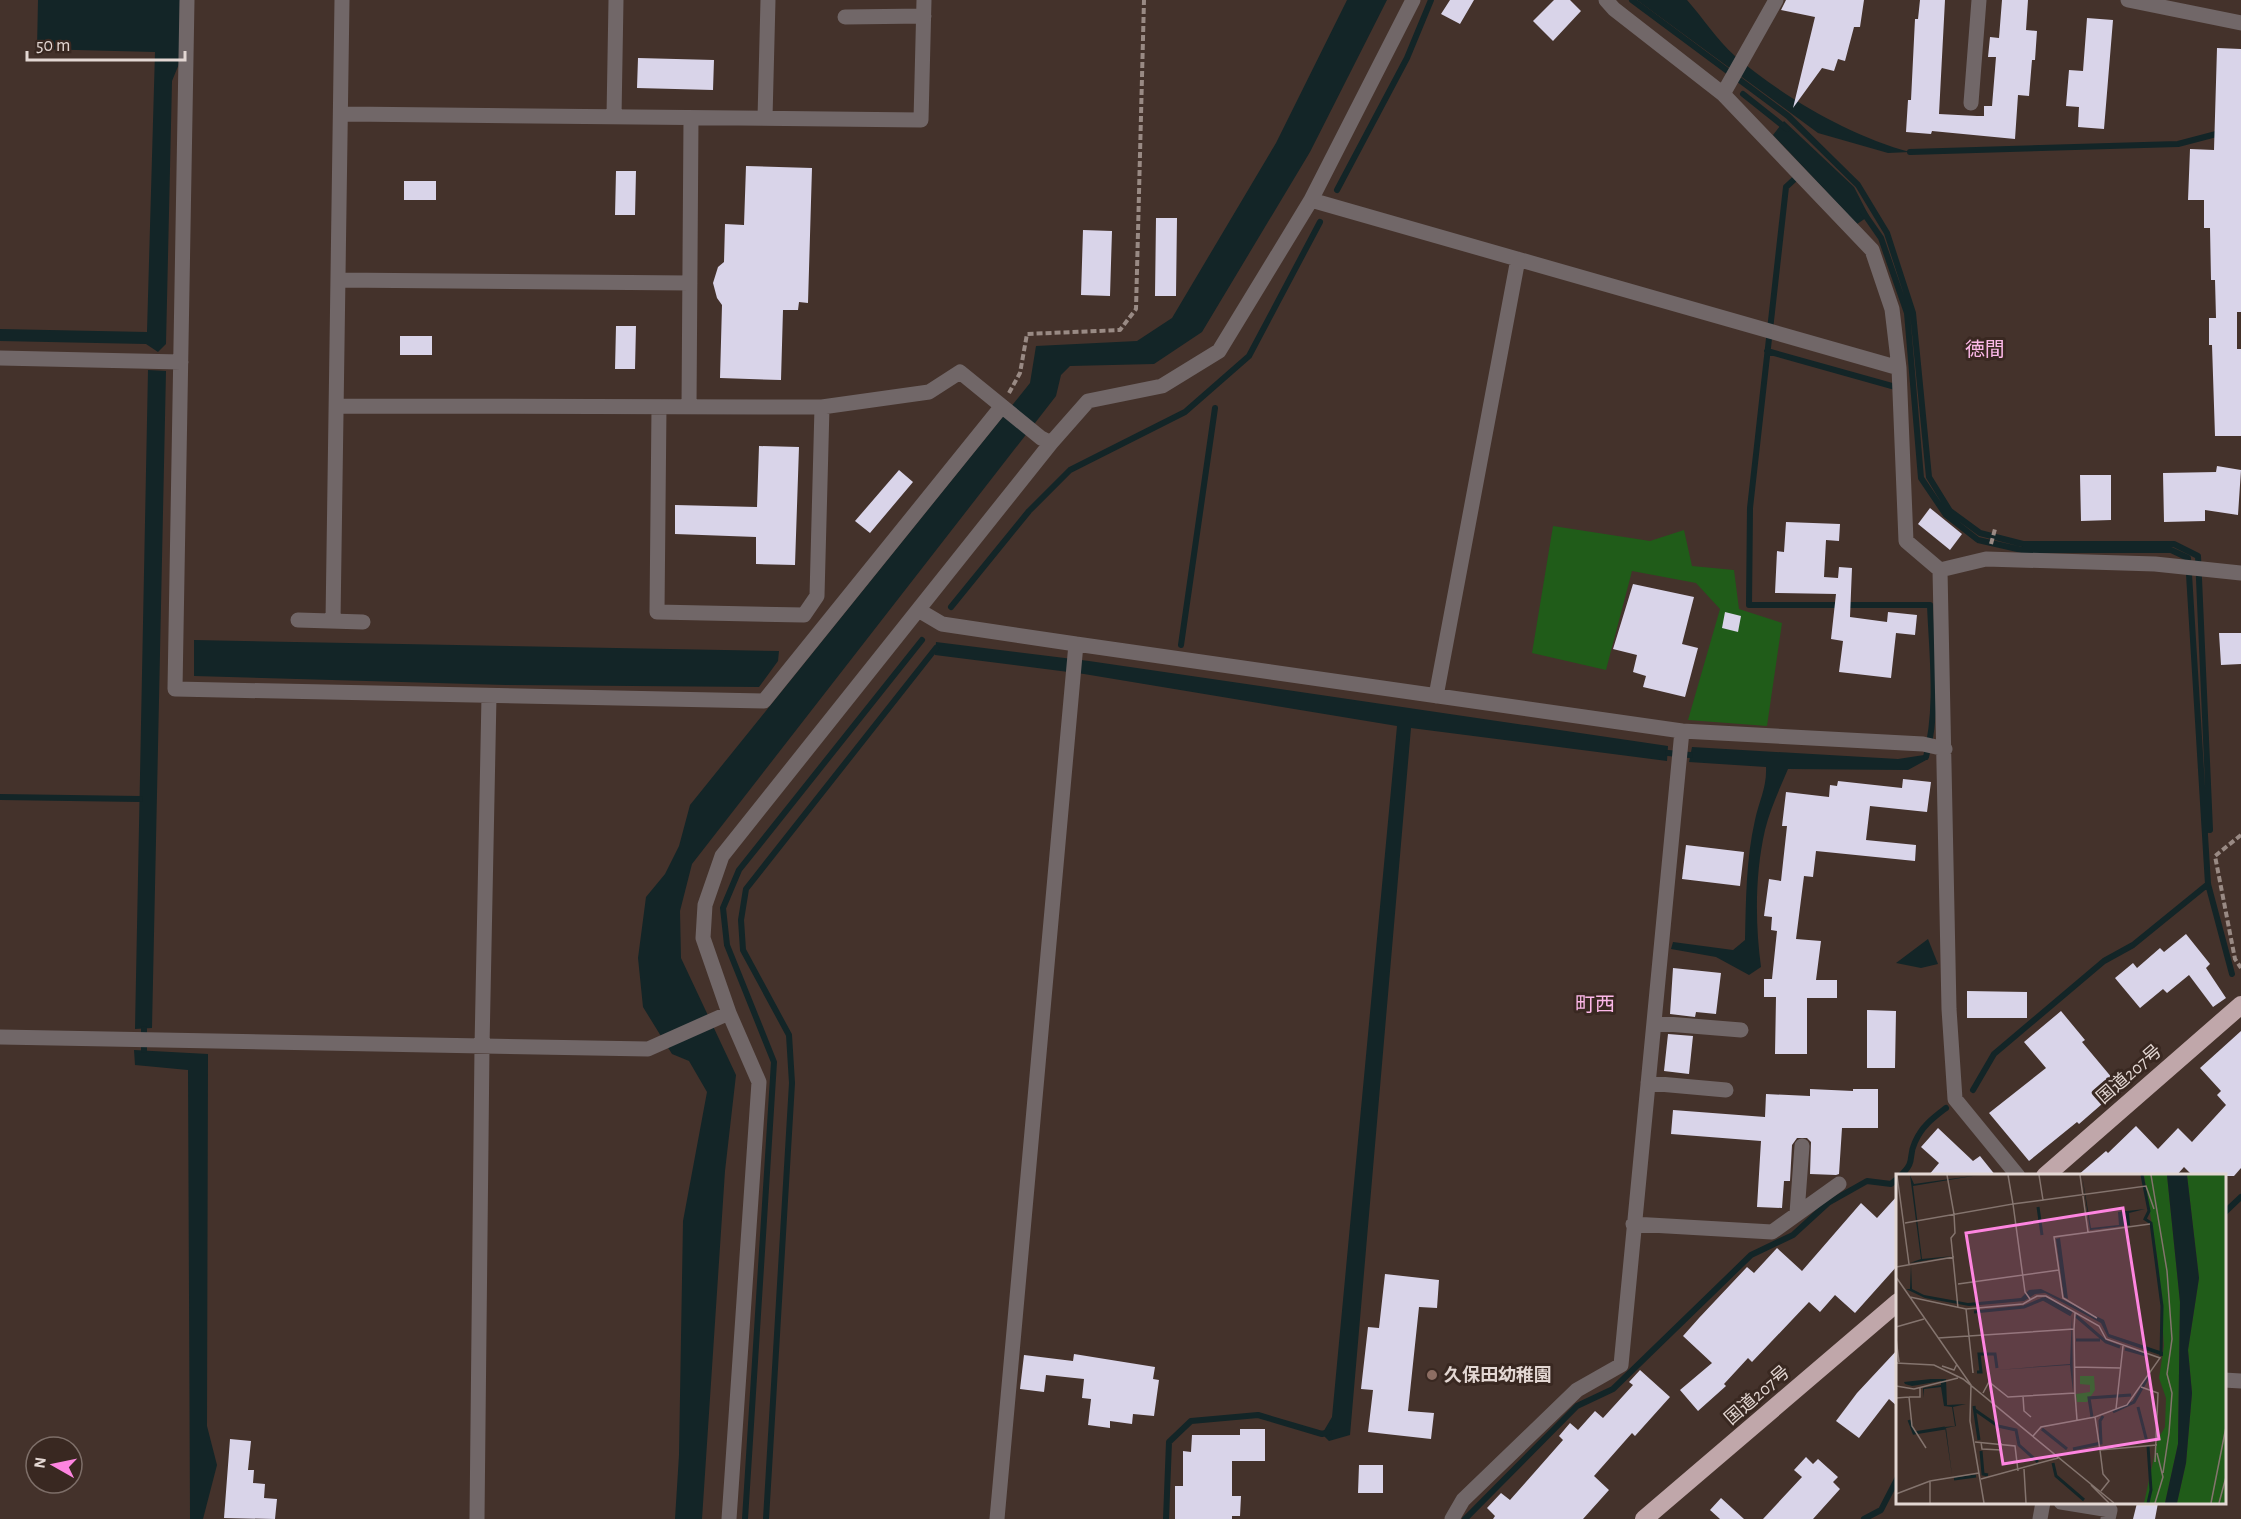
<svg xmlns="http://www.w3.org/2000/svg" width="2241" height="1519" font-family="'Alegreya Sans','Noto Sans JP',sans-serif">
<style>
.green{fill:#205c19}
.water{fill:#132527}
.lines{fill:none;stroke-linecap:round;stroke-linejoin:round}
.stream{stroke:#132527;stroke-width:6}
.building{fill:#d9d4e9}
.path{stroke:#998a84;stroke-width:4;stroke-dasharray:6 3;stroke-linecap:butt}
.minor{stroke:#716768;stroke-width:15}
.highway{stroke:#c0a7aa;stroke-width:18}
.education-dot{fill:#8d6e63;stroke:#392821;stroke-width:2}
.labels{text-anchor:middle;stroke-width:6;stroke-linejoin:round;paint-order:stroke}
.street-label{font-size:18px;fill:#e3d7d3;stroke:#392821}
.poi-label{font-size:18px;font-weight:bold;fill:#e3d7d3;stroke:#392821;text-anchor:start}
.neighbourhood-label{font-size:20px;fill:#fcb8e8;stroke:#392821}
.inset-river{fill:none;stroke:#132527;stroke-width:3}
.inset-road{fill:none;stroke:#84746e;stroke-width:1.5}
.view{fill:#fe85e0;fill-opacity:0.15;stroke:#fe85e0;stroke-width:3}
.inset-edge{fill:none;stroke:#e3d7d3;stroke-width:3}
</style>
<rect width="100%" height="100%" fill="#44322b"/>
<path class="green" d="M1553,526L1650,541L1684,530L1692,566L1734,570L1739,609L1782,623L1767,726L1688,720L1720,609L1696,583L1632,571L1606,670L1532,653Z"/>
<path class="water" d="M38,0H180L179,64L172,81L166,344L158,352L146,344L0,341V329L147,332L155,52L37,49Z
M1347,0H1387L1310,152L1202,332L1154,364L1070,366L1061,375L1056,396L692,864L680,911L681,958L736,1075L725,1171L702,1519H675L679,1455L683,1221L707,1092L689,1061L672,1054L643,1007L638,958L646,897L665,874L679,846L690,805L1030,383L1036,346L1137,341L1172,318L1276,143Z
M1637,0H1687C1703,18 1717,40 1735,56C1783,97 1850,136 1910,152L1888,153L1818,133Z
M1784,121L1854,187L1869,216L1857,224L1773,135Z
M148,370L166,371L152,1028L135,1029Z
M194,640L779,651L778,661L759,687L506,685L194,676Z
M936,642L1089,661L1668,746L1667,761L1411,728L1350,1435L1329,1441L1322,1434L1332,1417L1397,726L1084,674L935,655Z
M1692,747L1898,759L1924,755L1928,759L1908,770L1788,769C1780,788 1770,809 1765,830C1755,874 1755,922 1761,967L1749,975L1716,957L1671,949L1673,942L1733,950L1745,940C1746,900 1746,859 1755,820C1759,801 1767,787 1766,767L1689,762Z
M1928,939L1938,964L1921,968L1896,963Z
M134,1050L208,1054L207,1426L217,1465L203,1519H190L188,1070L135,1065Z"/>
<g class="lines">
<path class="stream" d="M1632,0L1788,116L1858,185L1887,233L1913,313L1929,477L1950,511L1980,533L2023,544H2174L2198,556L2210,830
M1743,94L1787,129
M1910,152L2178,144L2220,133
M1799,175L1786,187L1750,508L1749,605H1930C1932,655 1939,708 1926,757
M1337,190L1407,58L1431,0
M1863,212L1881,238L1907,313L1921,478L1946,515L1978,540L2022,550H2171L2188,558L2208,884L2232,974
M1767,351L1899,388
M951,607L1029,511L1070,470L1185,412L1249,356L1320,222
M1181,645L1215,408
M1668,753L1690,755
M0,797L140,799
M144,1050V1029
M1973,1090L1994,1054L2104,961L2133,945L2208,884
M1900,1176C1917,1160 1907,1159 1915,1142C1922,1126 1933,1118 1946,1108
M2224,1213L2241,1197
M745,1519L774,1062L727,945L723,908L739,870L922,640
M766,1519L792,1083L789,1035L743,950L741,920L746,889L936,648
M1166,1519L1169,1442L1191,1421L1258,1415L1322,1434L1329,1432
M1465,1519L1577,1406L1613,1389L1751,1255L1793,1235L1828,1203L1867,1181L1891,1184L1898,1178
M1864,1519L1881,1510L1898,1477"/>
</g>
<path class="building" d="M1450,0H1474L1460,24L1441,14Z
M1554,0H1570L1581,11L1553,41L1533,21Z
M1786,0H1864L1860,27H1854L1845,61L1838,59L1834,71L1822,68L1793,108L1815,17L1781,10Z
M1920,0H1945L1939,114L1977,116H1984V106H1992L1996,57H1988L1990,37L1999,38L2002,0H2028L2026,30L2037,31L2035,60H2032L2029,96L2018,95L2015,139L1932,131L1931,134L1906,132L1908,100H1911L1915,19H1918Z
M2087,18L2113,20L2104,129L2078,127L2079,107L2066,106L2069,70L2083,71Z
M2217,48L2241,49V312H2237V349H2241V436H2215L2212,345H2209V318H2216L2215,280H2211L2210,228H2204V200H2188L2190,149L2214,150Z
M638,58L714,60L713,90L637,88Z
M746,166L812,168L808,303L799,302L798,310H783L781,380L720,378L722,305L717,298L713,283L718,267L724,262L725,224L744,225Z
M616,171H636L635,215H615Z
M404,181H436V200H404Z
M1156,218H1177L1176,296H1155Z
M1083,230L1112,231L1110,296L1081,295Z
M616,326H636L635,369H615Z
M400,336H432V355H400Z
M759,446L799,447L795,565L756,564V537L675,534V505L757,507Z
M2217,466L2241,470L2238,515L2205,510V521L2164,522L2163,473L2216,472Z
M899,470L913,482L870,533L855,521Z
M2080,475H2111V520L2081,521Z
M1930,508L1962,534L1950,550L1918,524Z
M1786,522L1840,524L1839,541L1826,540L1824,577L1838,578L1839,567L1852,568L1850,617L1887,622L1888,612L1917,615L1915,635L1896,633L1891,678L1839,672L1843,641L1831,639L1836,594L1775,593L1777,551L1784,552Z
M1633,584L1694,597L1682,644L1698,648L1685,697L1643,687L1646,676L1633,672L1637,655L1613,649Z
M1725,612L1741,616L1738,632L1722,628Z
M2219,633H2241V664L2221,665Z
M1903,779L1931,782L1927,812L1870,806L1866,840L1916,845L1915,861L1816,851L1813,877L1804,876L1796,939L1821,941L1816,980H1837V998H1807V1054H1775L1776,997H1764V979H1772L1777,931L1771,930L1772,917L1764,916L1769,879L1781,881L1787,826H1782L1786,792L1829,797L1830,785L1837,786L1838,781L1902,788Z
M1686,845L1744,852L1740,886L1682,879Z
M2186,934L2210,964L2206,968L2226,998L2213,1007L2189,975L2167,993L2163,989L2140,1008L2115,978L2133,963L2137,968L2160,948L2164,952Z
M1673,968L1721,973L1716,1014L1696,1012L1695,1017L1670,1014Z
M1967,991L2027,992V1018H1967Z
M1867,1010L1896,1011L1895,1068H1867Z
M2061,1011L2085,1040L2082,1042L2123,1091L2105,1106L2102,1104L2079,1124L2077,1122L2029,1161L1989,1113L2046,1068L2024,1042Z
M2241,1031V1168L2234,1176H2193L2184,1167L2176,1176H2077L2106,1151L2108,1153L2136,1126L2158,1149L2178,1128L2192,1142L2226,1105L2217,1095L2221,1091L2200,1068Z
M1668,1034L1693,1036L1689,1074L1664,1071Z
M1810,1089L1853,1091V1089H1878V1128H1842L1839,1174L1836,1175L1810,1174L1811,1142L1807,1138H1797L1792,1145L1790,1181H1784L1782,1208L1757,1207L1761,1141L1671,1134L1673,1110L1765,1117L1766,1094L1810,1096Z
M1938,1128L1973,1161L1980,1156L1996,1176H1928L1939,1163L1921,1147Z
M1898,1195V1265L1855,1313L1835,1295L1820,1312L1809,1302L1752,1362L1748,1358L1724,1384L1726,1386L1698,1411L1680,1390L1712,1363L1683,1336L1699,1318L1747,1267L1754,1273L1777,1248L1802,1271L1861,1203L1877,1218Z
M1385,1274L1439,1280L1437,1308L1419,1307L1408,1411L1434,1413L1431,1439L1368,1432L1373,1390L1361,1389L1368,1327L1379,1328Z
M1898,1349V1407L1889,1399L1859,1438L1836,1421L1857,1393Z
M1074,1354L1155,1367L1153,1379L1159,1380L1154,1416L1133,1414L1132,1424L1110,1421V1428L1088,1425L1091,1399L1082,1398L1084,1379L1046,1375L1044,1392L1020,1389L1024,1355L1073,1361Z
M1640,1370L1670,1397L1635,1436L1632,1433L1594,1476L1609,1490L1583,1519H1493L1495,1516L1487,1508L1501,1493L1510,1500L1563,1440L1559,1436L1570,1423L1578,1430L1595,1411L1603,1418L1633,1385L1629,1382Z
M1240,1429H1265V1461H1232V1496H1241L1240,1516H1232V1519H1175V1486H1183V1451L1191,1452L1192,1435H1240Z
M230,1439L251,1441L248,1470H254L253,1483L265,1484L264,1498L277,1499L275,1519L224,1518Z
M1806,1457L1813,1464L1818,1459L1838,1477L1833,1482L1840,1489L1813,1519H1763L1802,1477L1794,1470Z
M1359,1465H1383V1493H1358Z
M1721,1498L1744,1519H1720L1710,1510Z
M2137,1503H2158L2155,1519H2133Z"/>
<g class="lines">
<path class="path" d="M1009,393L1020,373L1027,334L1120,330L1136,309L1144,0
M1991,544L1995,529
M2241,835L2215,856L2235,959L2241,968"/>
<path class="minor" d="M187,0L175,689L764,701L1002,406
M1606,0L1614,9L1723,94L1872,250L1892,309L1899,368L1906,541L1940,570L1949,1009L1955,1099L2018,1176
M2128,0L2241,23
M845,17L924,16
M1723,94L1776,0
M1971,103L1979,0
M347,114L921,120L924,0
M614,117L616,0
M765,118L768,0
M1311,200L1899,368
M338,280L690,283
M0,358L181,362
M336,406L822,407L929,392L960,372L1041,438L1051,443
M659,407L657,612L804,615L817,596L822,407
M689,407L691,118
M1940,570L1986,559L2155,564L2241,573
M920,611L942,624L1076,644L997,1519
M298,620L363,622
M333,621L342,0
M1076,644L1682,731L1621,1365L1577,1390L1463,1500L1452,1519
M1436,696L1518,259
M1682,731L1923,744L1945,749
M1655,1023L1741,1030
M0,1037L648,1049L729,1013
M1648,1083L1726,1090
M1797,1213L1802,1146
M1633,1224L1772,1232L1839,1184
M2224,1380L2241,1381
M2061,1502L2110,1510L2108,1519
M477,1519L482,1047L489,696
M729,1519L759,1082L729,1013L703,938L705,905L722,856L1051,443L1088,401L1162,386L1219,351L1311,200L1413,0
M2040,1519L2043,1502"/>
<path class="highway" d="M2045,1176L2241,1005
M1644,1519L1898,1302"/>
</g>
<circle class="education-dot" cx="1432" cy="1375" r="6"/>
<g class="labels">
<g class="street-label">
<text transform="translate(2129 1074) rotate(-41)" y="6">国道207号</text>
<text transform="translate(1757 1395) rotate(-41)" y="6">国道207号</text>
</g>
<g class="poi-label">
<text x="1444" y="1381">久保田幼稚園</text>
</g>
<g class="neighbourhood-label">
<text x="1985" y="356">徳間</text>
<text x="1595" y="1011">町西</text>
</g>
</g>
<g transform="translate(1896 1174)">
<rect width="330" height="330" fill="#44322b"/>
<path d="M248,1H271L284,128L282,270L269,329H248L262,265L269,253L270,224L263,204L268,172L262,89ZM291,1H330V329H281L290,289L296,219L292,176L303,104ZM184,202H198L199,216L191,228H181L180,220L194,218V211L184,210Z" fill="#205c19"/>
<path d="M14,1L18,10L83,1L17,12L26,85L57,82L14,89L25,85ZM186,1L195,54L223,51L222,38L249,35L233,39L234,51L194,56ZM271,1H291L303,104L292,176L296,219L290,289L281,329H269L282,270L284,128ZM164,64L172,125L168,123L160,65ZM15,91L16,115L28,121L72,129L125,124L133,116L145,115L208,146L213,160L267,178V182L212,163L205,149L149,119L139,120L128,127L73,132L29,124L10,115H14ZM176,141L177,218L174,191L101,196L174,190ZM35,205H50L51,231L70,230L57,233L60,252L50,254L56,301L49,253L59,252L56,233L48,232L45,213L28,215L27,224V214L45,211V207L16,212L9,210L8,208Z" fill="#132527"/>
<path class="inset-river" d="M246,1L253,37L249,45L255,49L266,132L265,182M142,33L146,61M148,124L176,139M78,138L128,133L147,125L175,141M180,142L210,168L224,173M180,166H204M229,175L250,181M81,198H85L83,180H99L101,194M78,232L83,266M242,233L251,268M79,236L102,252L120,256L123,271L142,288M217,238L238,228L252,203M196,243L193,224L235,221M13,246L18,259L49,254M146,255L171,275M177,275L205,269L204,247L207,242M85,277L87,300L92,301M157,289L160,302L188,326M58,305L80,302M252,329L255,316L252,272"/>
<path class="inset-road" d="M1,1L13,90M51,1L58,40L59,59L55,64L62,134M184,1L192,58M255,1L271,97L276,165L271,200L276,219L273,259L267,299M147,26L250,12L258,35M9,49L117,30L112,1M0,93L58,83M0,103L75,211L74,247L88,329M62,110L163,96M14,123L70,135L127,130L141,122H150L203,152L210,165L264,184L231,231L199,243L145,253L137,262M134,125L129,118L117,30L147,26L143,1M70,135L77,199M201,144L167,124L158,63L254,50M0,153L28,145M0,164L3,188M42,164L178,155L179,139M0,189L38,191L67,205L218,329M46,192L58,196L61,190M178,193L225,194M0,212L18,215L62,204M245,213L262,219L259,288M87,219L93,208L112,223L179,219L178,155M179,219L181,246M127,222L128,237L135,243M13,223H24V214M0,224L13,223L16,252L30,274M220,235L227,172M199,243L204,276L261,271M79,268L119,272L122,297M85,268L86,275L105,276V269M204,276L207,300L213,307L205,317M128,295L130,329M85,305L162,284M34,307V329M195,311L213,329M0,320L34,307L83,299M259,329L267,303L261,279M315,329L330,253M323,329L330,303"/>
<path class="view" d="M227,34L263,265L107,290L70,59Z"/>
<rect width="330" height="330" class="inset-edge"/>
</g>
<g transform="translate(54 1465) rotate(279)"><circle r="28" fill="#392821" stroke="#7d6e68" stroke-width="1.5"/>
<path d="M0-4.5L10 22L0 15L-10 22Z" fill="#fe85e0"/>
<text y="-9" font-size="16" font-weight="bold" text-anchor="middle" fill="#e3d7d3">N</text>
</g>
<path d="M27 51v9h158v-9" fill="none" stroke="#e3d7d3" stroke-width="3"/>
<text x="36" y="51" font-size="18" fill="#e3d7d3" stroke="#392821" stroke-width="4.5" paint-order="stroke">50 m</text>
</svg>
